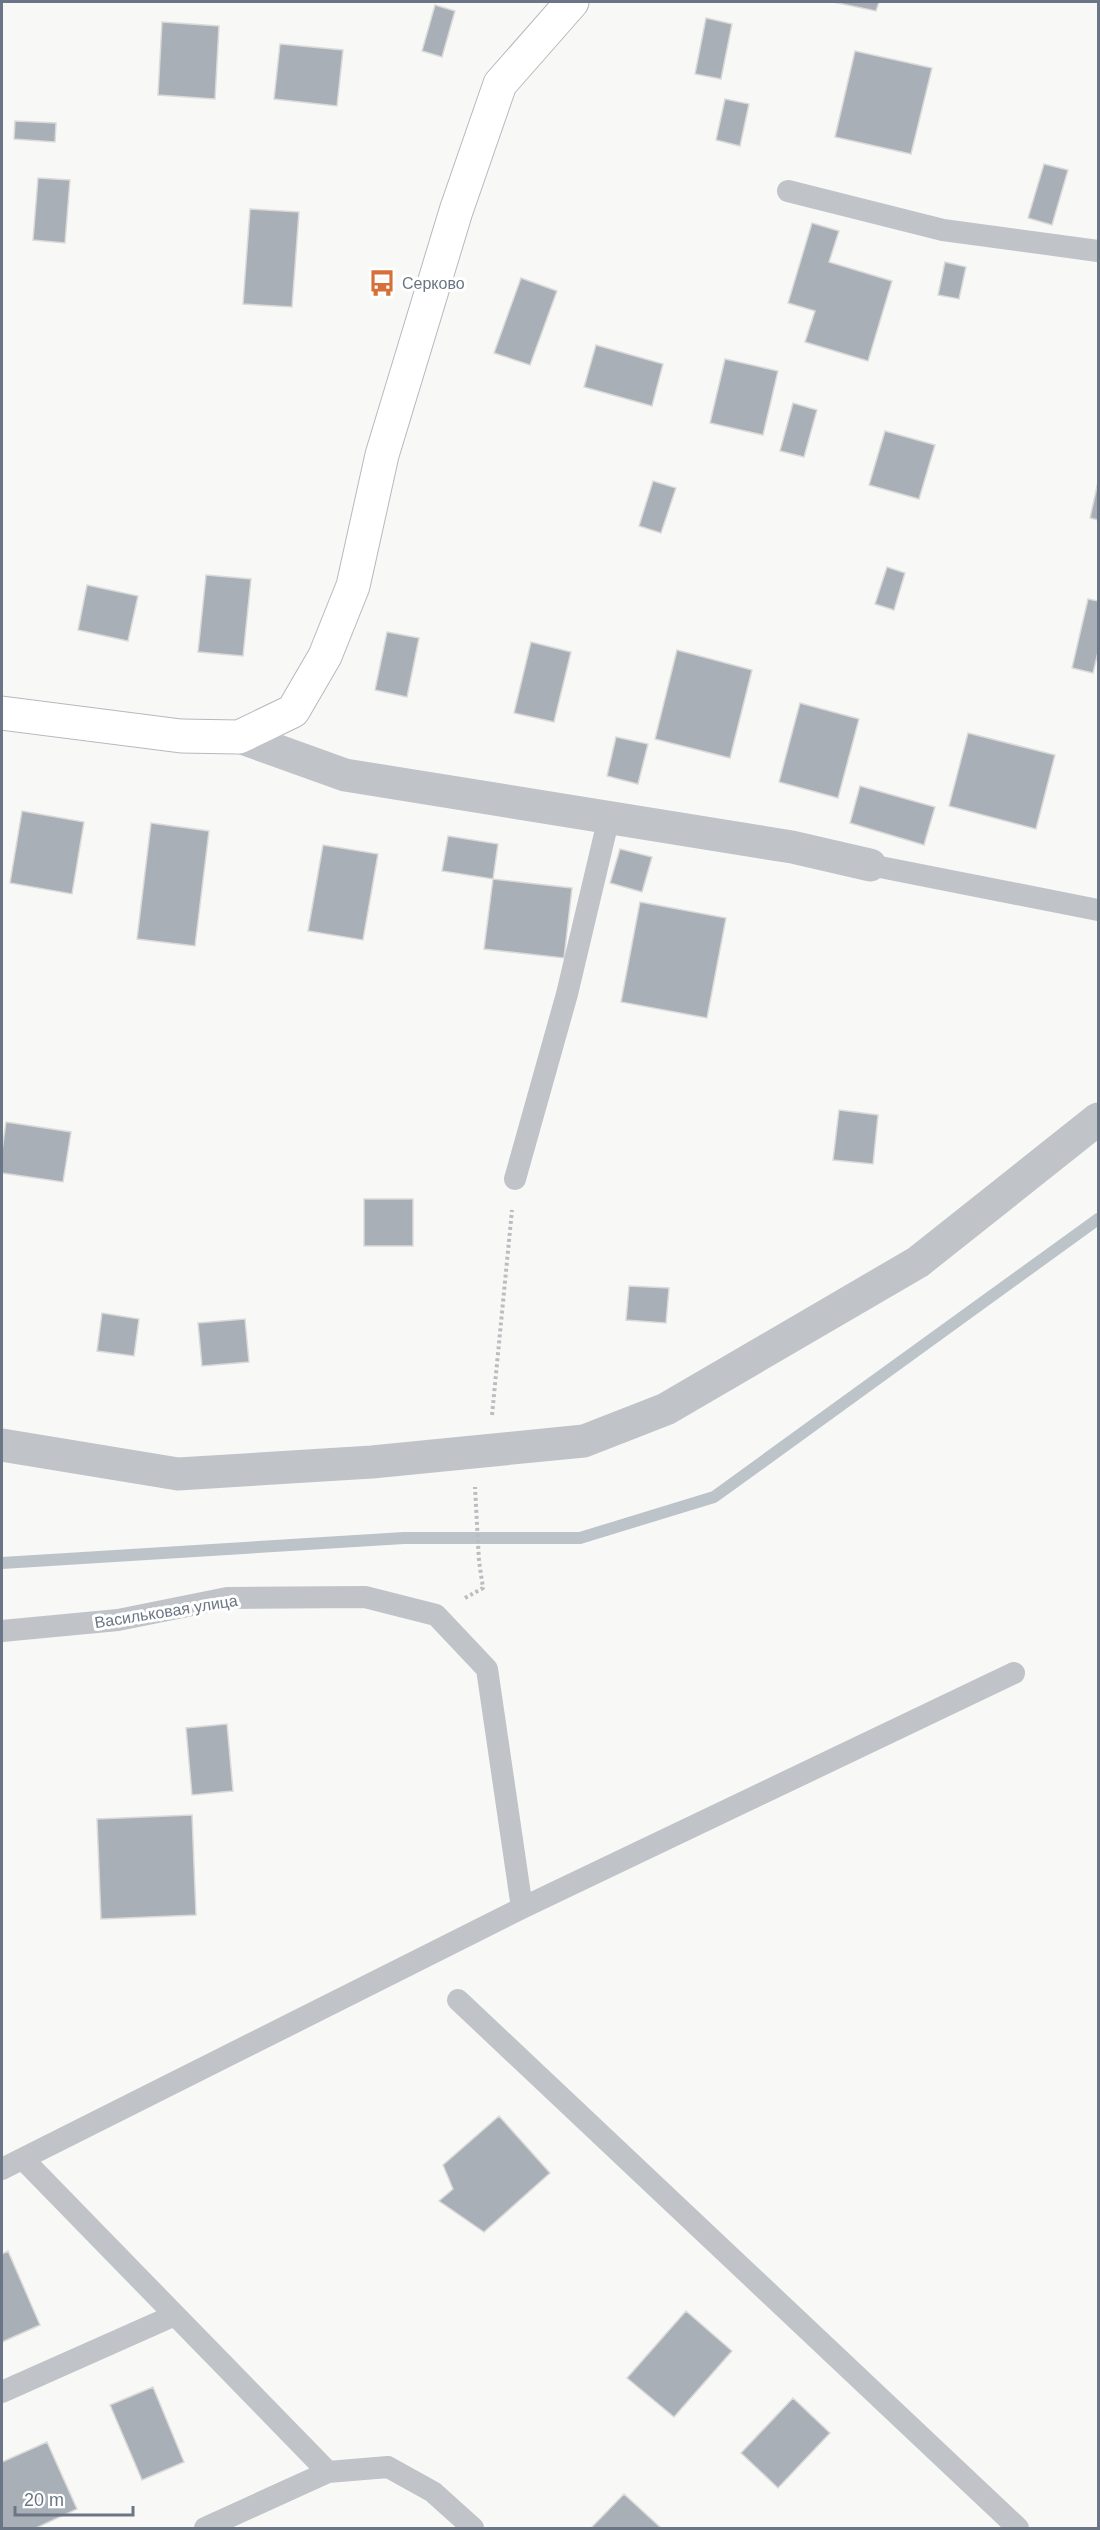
<svg xmlns="http://www.w3.org/2000/svg" width="1100" height="2530" font-family="Helvetica,sans-serif">
<style>
.lines{fill:none;stroke-linecap:round;stroke-linejoin:round}
.stream{stroke:#bcc4ca;stroke-width:12}
.building{fill:#a9afb6;stroke:#dadad9;stroke-width:1.5}
.secondary-casing{stroke:#b5b9be;stroke-width:35}
.path{stroke:#bbbdc0;stroke-width:4;stroke-dasharray:3 3;stroke-linecap:butt}
.lane{stroke:#c0c4c8;stroke-width:22}
.street{stroke:#c0c4c8;stroke-width:33}
.secondary{stroke:#fff;stroke-width:33}
.labels{text-anchor:middle;stroke-width:6;stroke-linejoin:round;paint-order:stroke}
.poi-label{font-size:16px;fill:#6a7685;stroke:#fff;text-anchor:start}
.street-label{font-size:16px;fill:#6a7685;stroke:#fff}
</style>
<rect width="100%" height="100%" fill="#f8f9f6"/>
<g class="lines">
<path class="stream" d="M2,1563L404,1538H580L714,1497L1098,1219"/>
</g>
<path class="building" d="M833,2H879L876,11Z
M435,5L455,11L442,57L422,51Z
M706,18L732,24L721,79L695,74Z
M162,22L219,26L215,99L158,95Z
M280,44L343,50L337,106L274,99Z
M855,51L932,68L911,154L835,137Z
M725,99L749,104L740,146L716,140Z
M15,121L56,123L55,142L14,139Z
M1044,164L1068,170L1052,225L1028,218Z
M38,178L70,180L65,243L33,240Z
M250,209L299,212L292,307L243,304Z
M812,223L839,231L829,262L892,281L868,361L805,342L815,311L788,303Z
M945,262L966,267L959,299L938,295Z
M521,278L557,291L530,365L494,353Z
M596,345L663,364L652,406L584,387Z
M725,359L778,371L763,435L710,423Z
M793,403L817,410L804,457L780,451Z
M885,431L935,445L919,499L869,485Z
M653,481L676,488L661,533L639,526Z
M1098,482V520L1090,518Z
M887,567L905,573L894,610L875,604Z
M206,575L251,579L243,656L198,652Z
M87,585L138,596L128,641L78,630Z
M1088,599L1098,601V652L1093,673L1072,668Z
M387,632L419,638L407,697L375,690Z
M531,642L571,652L554,722L514,713Z
M677,650L752,670L730,758L655,739Z
M800,703L859,719L838,798L779,782Z
M968,733L1055,755L1036,829L949,806Z
M616,737L648,744L638,784L607,776Z
M860,786L935,807L924,845L850,823Z
M22,811L84,822L72,894L10,883Z
M151,823L209,831L195,946L137,939Z
M448,836L498,844L493,879L442,871Z
M323,845L378,854L363,940L308,931Z
M620,849L652,857L642,892L610,883Z
M493,879L572,888L564,958L484,949Z
M640,902L726,918L707,1018L621,1002Z
M839,1110L878,1115L873,1164L833,1160Z
M6,1122L71,1132L63,1182L2,1173V1151Z
M364,1199H413V1246H364Z
M629,1286L669,1288L666,1323L626,1320Z
M102,1313L139,1319L134,1356L97,1351Z
M245,1319L249,1362L202,1366L198,1323Z
M227,1724L233,1791L192,1795L186,1728Z
M192,1815L196,1915L101,1919L97,1819Z
M499,2116L550,2173L484,2232L439,2201L453,2189L443,2165Z
M8,2251L40,2325L2,2342V2254Z
M686,2311L732,2351L674,2417L627,2378Z
M153,2387L184,2462L142,2480L110,2405Z
M793,2398L830,2433L778,2488L741,2453Z
M47,2442L77,2509L36,2528H2V2462Z
M624,2494L661,2528H591Z"/>
<g class="lines">
<defs>
<path id="secondary" d="M2,713L181,736L239,737L293,711L325,656L353,586L382,455L456,211L500,84L572,2"/>
</defs>
<use href="#secondary" class="secondary-casing"/>
<path class="path" d="M492,1415L512,1210
M465,1598L483,1588L479,1561L475,1487"/>
<path class="lane" d="M788,191L943,230L1098,251
M870,865L1098,910
M515,1179L567,994L609,817
M2,1631L118,1620L227,1598L365,1597L436,1615L487,1669L522,1908
M458,2000L1018,2528
M23,2159L328,2472
M2,2169L522,1908L1014,1673
M2,2392L175,2315
M205,2528L328,2472L388,2467L433,2492L473,2528"/>
<path class="street" d="M239,737L345,775L792,847L870,865
M2,1445L178,1474L372,1462L584,1441L666,1409L918,1262L1098,1119"/>
<use href="#secondary" class="secondary"/>
</g>
<defs>
<symbol id="bus-bare" viewBox="-9 -9 18 18"><path d="M-5-6H5V4H4V6H2V4H-2V6H-4V4H-5ZM-3.5-4V0h7V-4ZM-3.5 1.2v1.5H-2V1.2ZM2 1.2v1.5H3.5V1.2Z" fill="#d77038" stroke="#fff" stroke-width="2.5" paint-order="stroke"/></symbol>
</defs>
<g fill-rule="evenodd">
<use href="#bus-bare" x="363" y="264" width="38" height="38"/>
</g>
<g class="labels">
<g class="poi-label">
<text x="402" y="289">Серково</text>
</g>
<g class="street-label">
<text transform="translate(166 1611) rotate(-9)" y="6">Васильковая улица</text>
</g>
</g>
<rect width="1100" height="2530" fill="none" stroke="#6a7685" stroke-width="6"/>
<path d="M15 2506v9h118v-9" fill="none" stroke="#6a7685" stroke-width="3"/>
<text x="24" y="2506" font-size="18" fill="#6a7685" stroke="#ffffff" stroke-width="4.5" paint-order="stroke">20 m</text>
</svg>
